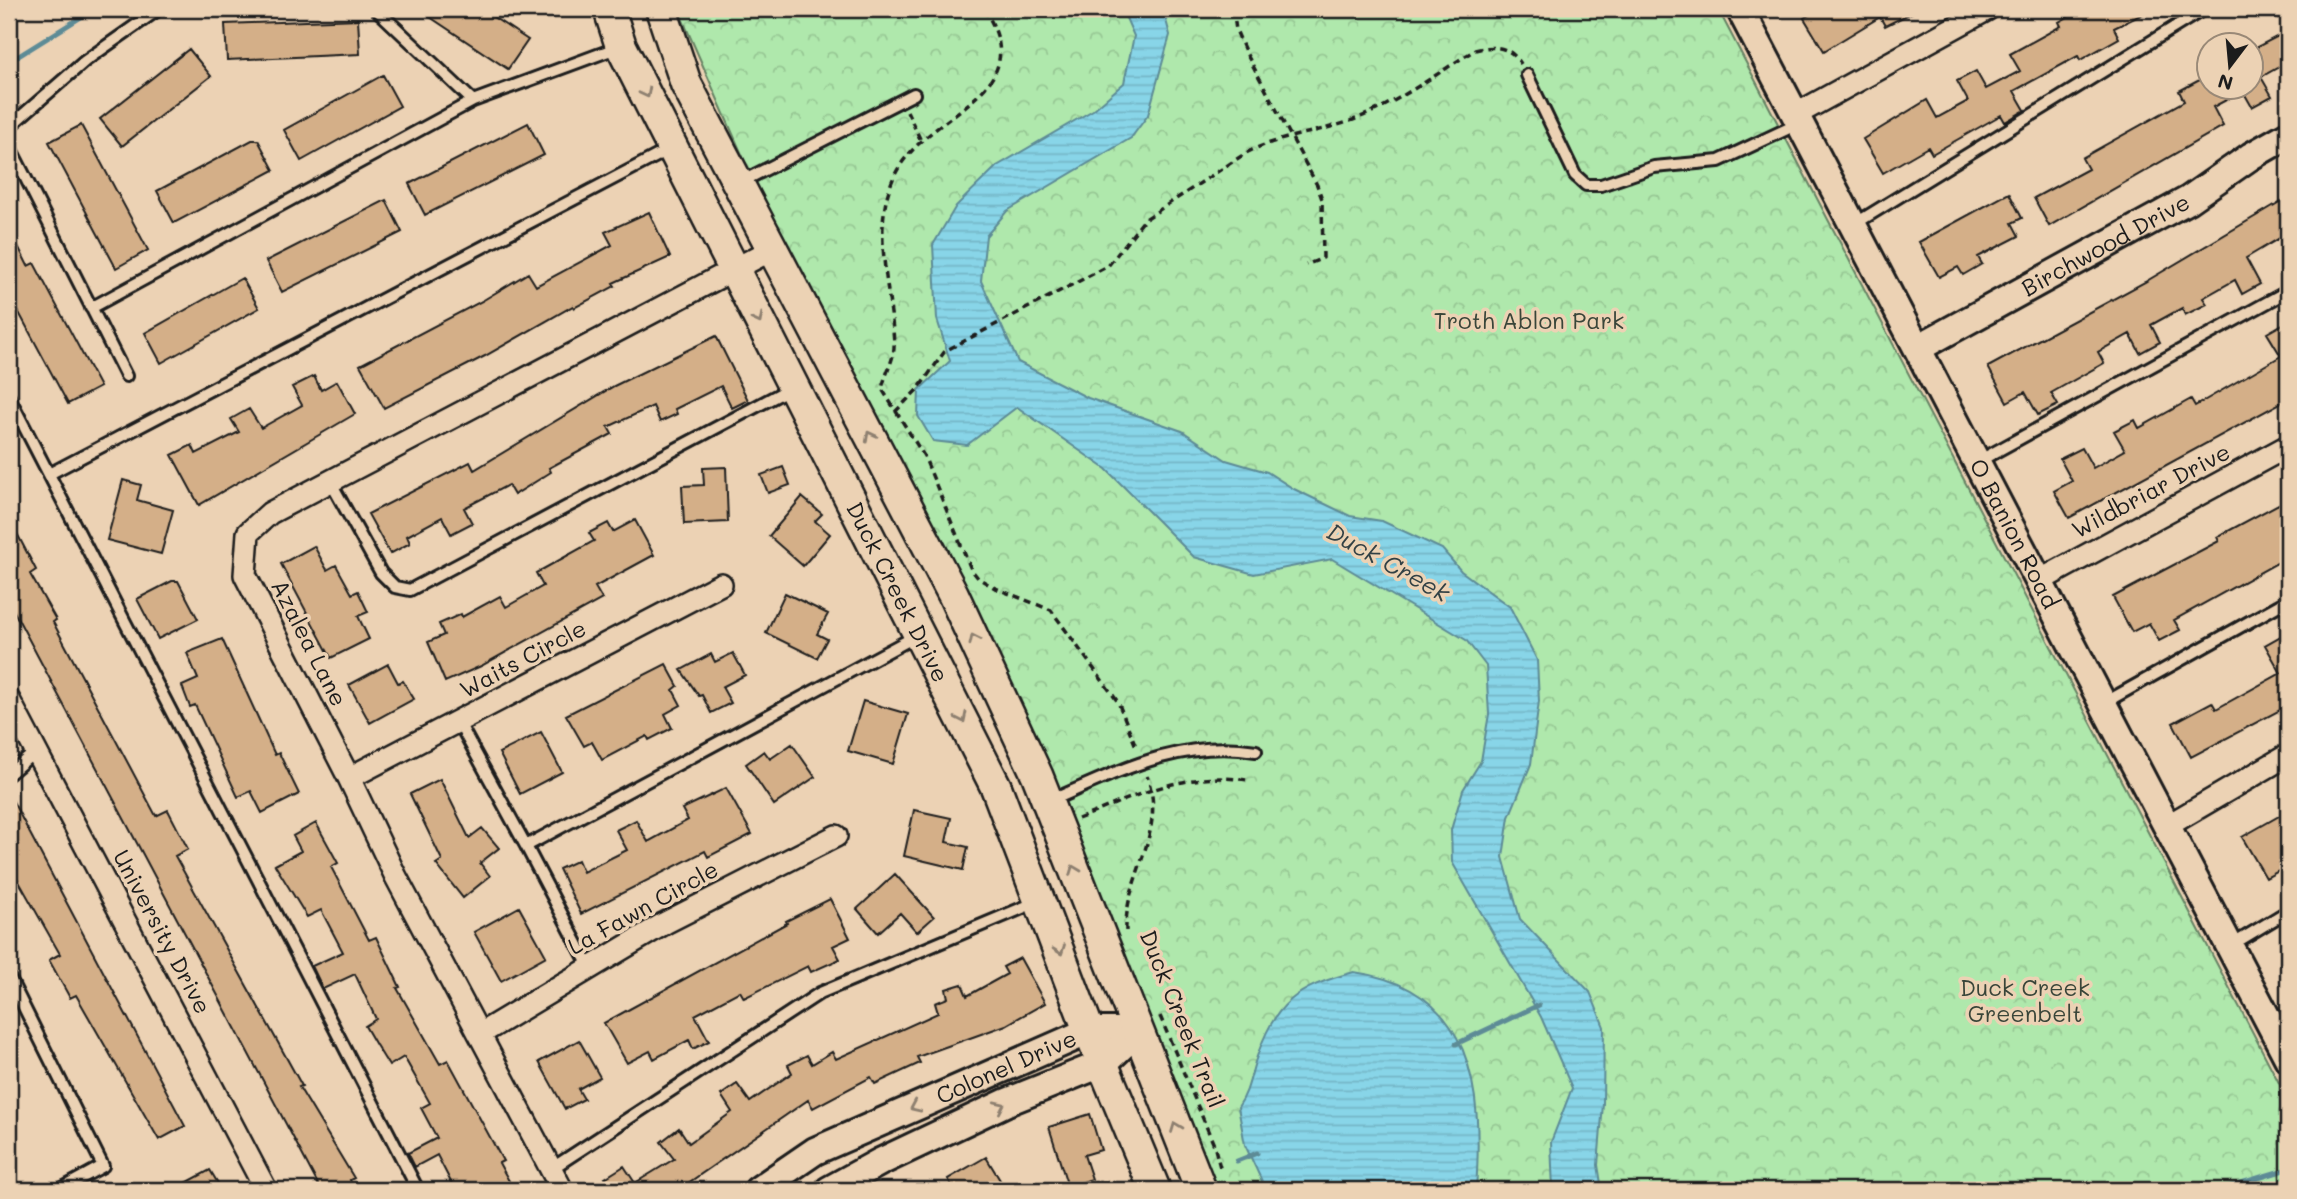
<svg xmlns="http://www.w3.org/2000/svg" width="2297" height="1199" font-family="Mali,sans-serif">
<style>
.park{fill:url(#park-crowns);stroke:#668264;stroke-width:2}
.water{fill:url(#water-rules);stroke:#5d8b96;stroke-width:2}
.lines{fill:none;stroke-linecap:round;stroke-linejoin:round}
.stream{stroke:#5d8b96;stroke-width:5}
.building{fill:#d4af88;stroke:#1c1c1c;stroke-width:2}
.service-casing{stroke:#1c1c1c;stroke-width:16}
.minor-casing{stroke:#1c1c1c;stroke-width:26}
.tertiary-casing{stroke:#1c1c1c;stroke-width:32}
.secondary-casing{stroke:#1c1c1c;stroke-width:35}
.path{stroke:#1c1c1c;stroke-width:3.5;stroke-dasharray:7 5;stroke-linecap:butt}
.service{stroke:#ecd2b4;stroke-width:10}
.minor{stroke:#ecd2b4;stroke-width:21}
.tertiary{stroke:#ecd2b4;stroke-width:26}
.secondary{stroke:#ecd2b4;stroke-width:30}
.oneway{stroke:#8e8070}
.labels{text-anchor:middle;stroke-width:7;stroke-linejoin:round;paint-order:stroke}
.street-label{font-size:23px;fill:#1c1c1c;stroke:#ecd2b4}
.park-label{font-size:23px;fill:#394539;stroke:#ecd2b4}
.water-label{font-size:24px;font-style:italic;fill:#324145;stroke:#ecd2b4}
</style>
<defs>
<pattern id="park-crowns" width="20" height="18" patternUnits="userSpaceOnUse" patternTransform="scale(1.75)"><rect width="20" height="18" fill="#afe8ac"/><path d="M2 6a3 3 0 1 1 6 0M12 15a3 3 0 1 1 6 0" fill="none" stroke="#96c693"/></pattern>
<pattern id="water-rules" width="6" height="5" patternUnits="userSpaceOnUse" patternTransform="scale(1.75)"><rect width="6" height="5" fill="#88d5e8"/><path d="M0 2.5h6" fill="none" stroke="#75b6c6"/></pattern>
</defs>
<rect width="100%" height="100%" fill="#ecd2b4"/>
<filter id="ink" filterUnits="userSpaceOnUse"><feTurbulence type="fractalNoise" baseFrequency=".0143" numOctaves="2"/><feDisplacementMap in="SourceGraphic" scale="14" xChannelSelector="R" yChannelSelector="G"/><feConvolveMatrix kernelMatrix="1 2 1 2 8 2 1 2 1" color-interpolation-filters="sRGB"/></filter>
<g filter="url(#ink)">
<path class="park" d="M678,9H1718L2288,1100V1190H1216L1049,766L915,488L754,182Z"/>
<path class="water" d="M1122,9H1163L1170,35L1148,115L1131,138L1007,211L986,236L981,281L1018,362L1088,398L1182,431L1226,460L1267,472L1294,489L1350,516L1382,521L1442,549L1461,571L1510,607L1537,660L1539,701L1531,764L1509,817L1503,857L1520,919L1590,992L1604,1027L1603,1104L1598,1165L1602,1190H1553L1551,1142L1572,1088L1541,1017L1452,862L1451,830L1463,790L1481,761L1489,714L1486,666L1466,640L1332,559L1254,574L1194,557L1106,469L1017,407L967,445L933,441L918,416L919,390L950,361L937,319L933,245L956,206L997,166L1093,110L1124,83L1134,36Z
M1354,972C1474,989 1483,1089 1476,1190H1266L1245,1145L1238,1107C1248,1093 1250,1078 1255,1062C1275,1002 1295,988 1354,972Z"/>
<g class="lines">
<path class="stream" d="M9,62L94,9
M1456,1044L1539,1005
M1237,1161L1257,1153
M2218,1190L2288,1169"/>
</g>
<path class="building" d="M418,9H481L528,40L508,69Z
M1819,9H1919L1885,26L1880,17L1824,51L1804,18Z
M2082,9H2153L2114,28L2119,38L2080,60L2078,56L2014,91L2025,110L2005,122L2001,115L1932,154L1928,147L1883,173L1863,139L1927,100L1937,118L1968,101L1957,81L1976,71L1986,89L2020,71L2010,54L2061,26L2059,22Z
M358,19L360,54L227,60L225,24Z
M2288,31V62L2261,77L2272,96L2252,107L2243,91L2213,107L2223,126L2049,226L2034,198L2088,169L2082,158L2184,101L2179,91L2209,75V88H2251V50Z
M189,49L211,76L122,146L100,119Z
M383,75L400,106L301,161L284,130Z
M528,123L544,155L425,215L409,184Z
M81,125L148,250L116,268L49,142Z
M252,140H258L274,170L174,223L157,191Z
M2009,193L2022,218L2012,223L2019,236L1978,257L1982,264L1963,275L1958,267L1939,277L1919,242Z
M386,200L402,232L282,292L266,261Z
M2283,200L2288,208V233L2246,258L2260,284L2242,294L2235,280L2203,298L2207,304L2185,315L2182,308L2151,325L2160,342L2140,353L2130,334L2098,352L2104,363L2051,393L2058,405L2038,415L2025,392L2007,402L1988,367L2145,282Z
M649,212L670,257L613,283L615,286L574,308L573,306L485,356L384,408L360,365L482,301L528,273L536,286L612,245L605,232Z
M9,228L28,266L34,263L100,387L68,404L9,294Z
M242,278L259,308L161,363L145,333Z
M2283,324L2288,334V399L2069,518L2054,491L2072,481L2060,459L2082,448L2093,468L2125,450L2114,431L2135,420L2139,428L2191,399L2195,406L2281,356L2267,333Z
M716,336L748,400L732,408L721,386L675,409L677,414L660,422L653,406L608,427L612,434L549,468L551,472L514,495L508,485L464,508L472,523L451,534L442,517L407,536L410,543L390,554L368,514L470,462L474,470L614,386Z
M314,376L321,390L337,381L355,414L199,505L172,455L192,445L196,454L239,432L231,419L249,409L261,428L302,405L292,387Z
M726,467L728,522L684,524L682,486L704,485L703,468Z
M783,467L790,485L768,493L761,475Z
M123,480L141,485L137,500L173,510L161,554L107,540Z
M802,497L822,514L815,521L830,534L803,566L769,536Z
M2288,499V557L2174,620L2180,630L2159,641L2149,623L2132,632L2113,597L2219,541L2217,537Z
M9,518L36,570L30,574L56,620L53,622L156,816L168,810L188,849L175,856L302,1086L299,1087L354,1178L350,1180L355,1190H321L9,602Z
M635,520L654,555L595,587L602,599L481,666L445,682L428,642L444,635L439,624L461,614L462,617L500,596L506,607L543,586L536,573L594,541L589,533L608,523L613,532Z
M314,546L327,570L336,565L352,594L358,591L368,612L358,616L369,639L331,658L281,564Z
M172,581H178L198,619L158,639L137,599Z
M785,593L828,614L817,634L827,639L817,658L766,633Z
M2288,632V706L2191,757L2173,723L2212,702L2216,709L2281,673L2265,645Z
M222,639L275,755L279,753L299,794L262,813L251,791L238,797L195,705L190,707L182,686L198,679L187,653Z
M733,653L745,675L722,687L731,703L711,713L702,695L699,696L681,670L711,654L715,662Z
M388,664L398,683L403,681L414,699L370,723L349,685Z
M666,664L678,686L673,690L681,705L665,714L672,728L649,740L647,736L602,760L592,742L584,746L566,715Z
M863,701L908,714L893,764L848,751Z
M541,732L562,772L520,794L499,753Z
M792,744L815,777L774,805L746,764L764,751L770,759Z
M440,779L469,838L482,828L499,848L480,863L490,876L463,898L436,864L442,860L410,794Z
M726,788L752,834L708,857L705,851L581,914L559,869L578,860L583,872L627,850L616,830L636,820L648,842L688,820L682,809Z
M9,794L185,1126L159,1140L76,995L70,998L49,960L60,954L9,864Z
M914,810L951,818L946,842L968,847L963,870L904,856Z
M2288,811V866L2266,878L2242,837Z
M316,823L338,863L331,867L369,940L376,937L400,987L397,988L440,1064L448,1060L503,1161L499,1163L514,1190H455L437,1155L415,1167L408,1153L437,1138L421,1108L430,1103L404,1057L389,1066L376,1045L365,1026L376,1019L355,974L323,989L312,966L343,952L321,910L307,917L275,865L301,851L293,836Z
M895,874L934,917L917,932L900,913L878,933L857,909Z
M830,899L850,938L833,946L840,959L811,972L808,966L744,998L740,991L695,1015L709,1041L693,1049L689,1040L654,1059L650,1051L627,1063L604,1023L787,923L786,921Z
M519,907L546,956L501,981L474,932Z
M1020,958L1045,1003L1006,1025L917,1057L920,1063L875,1084L871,1077L813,1108L808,1100L678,1190H613L605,1178L624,1166L635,1183L674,1159L661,1142L679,1128L689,1143L732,1112L721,1095L737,1084L750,1102L792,1073L788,1065L807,1055L812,1064L832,1052L836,1059L938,1013L935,1003L948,998L946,989L962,984L967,996L1007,974L1003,967Z
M579,1040L600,1077L578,1089L584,1099L565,1109L539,1062Z
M1090,1114L1101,1150L1084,1155L1092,1179L1068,1187L1049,1127Z
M986,1157L1006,1190H954L948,1179Z
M210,1170L222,1190H173Z"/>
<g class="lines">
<defs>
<path id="service" d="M1527,75L1575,175L1586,185H1601L1654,167L1719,161L1800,123
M473,101L619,47
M9,127L85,61L159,9
M9,145L126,376
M739,183L914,94
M1853,225L2204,9
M91,308L473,101L376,9
M9,397L418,1190
M1977,462L2288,291
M49,474L670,149
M331,483L381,573L395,587L410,590L793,387
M2104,703L2288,600
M459,723L526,846L918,635
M9,774L36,751
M1050,801C1117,772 1181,738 1256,751
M526,846L590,968
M2230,946L2288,911
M9,977L103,1166L59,1190
M551,1169L820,993L1039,901"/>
<path id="minor" d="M1795,115L1988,9
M2039,581L2288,446
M9,700L266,1190
M349,778L721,584
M2167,826L2288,755
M480,1034L665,923L836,836
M562,1190L396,877L349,778L245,575L248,533L270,513L771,250"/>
<g id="tertiary">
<path id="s1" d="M1740,9L2288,1058"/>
<path id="s2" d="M1918,348L2188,200L2251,156L2288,135"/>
<path id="s3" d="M758,1190L815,1151L1089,1031H1138"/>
<path d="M829,1190L880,1162L1007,1102L1104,1063L1138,1031"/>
</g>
<g id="secondary">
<path id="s4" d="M609,9L621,46L996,787L1089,1031L1155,1190"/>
<path d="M661,9L686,84L953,594L1037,775L1201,1190"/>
</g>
</defs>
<use href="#service" class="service-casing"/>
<use href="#minor" class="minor-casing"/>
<use href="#tertiary" class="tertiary-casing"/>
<use href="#secondary" class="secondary-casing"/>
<path class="path" d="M984,9C1042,98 922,110 893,179C871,230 891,290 894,343C895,360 885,373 882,389L924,456L971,569L978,578L995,588L1051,610L1118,702L1137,749
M1233,9L1236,30L1245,51L1317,185L1322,199L1323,258L1306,265
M907,111L921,141
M895,412L919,388L945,351L1108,266L1144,220L1246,153C1279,136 1318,133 1353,120C1396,104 1436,74 1475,50C1494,45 1510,46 1521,64
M1078,819C1136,796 1182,771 1247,780
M1126,931C1124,877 1168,832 1147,776
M1160,1016L1214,1145L1221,1171"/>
<use href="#service" class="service"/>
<use href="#minor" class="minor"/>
<use href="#tertiary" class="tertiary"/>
<use href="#secondary" class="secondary"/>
</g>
<defs><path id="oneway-chevron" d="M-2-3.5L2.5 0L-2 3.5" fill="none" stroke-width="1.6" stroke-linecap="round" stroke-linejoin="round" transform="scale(1.75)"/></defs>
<g class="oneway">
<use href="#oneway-chevron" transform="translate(646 93) rotate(63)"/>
<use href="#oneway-chevron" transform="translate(758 319) rotate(62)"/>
<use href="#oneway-chevron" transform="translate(870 436) rotate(-118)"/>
<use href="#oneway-chevron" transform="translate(974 639) rotate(-115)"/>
<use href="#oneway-chevron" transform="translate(962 718) rotate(64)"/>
<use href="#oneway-chevron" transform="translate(1074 870) rotate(-111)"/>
<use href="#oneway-chevron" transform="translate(1060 950) rotate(70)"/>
<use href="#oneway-chevron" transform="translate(1000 1106) rotate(-25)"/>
<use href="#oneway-chevron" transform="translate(915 1107) rotate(156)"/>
<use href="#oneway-chevron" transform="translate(1176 1127) rotate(-111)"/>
</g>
</g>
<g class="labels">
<g class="street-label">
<text dy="8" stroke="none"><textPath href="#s2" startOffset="214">Birchwood Drive</textPath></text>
<text transform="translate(2151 491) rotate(-28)" y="8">Wildbriar Drive</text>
<text dy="8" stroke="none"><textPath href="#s1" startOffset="592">O Banion Road</textPath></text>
<text dy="8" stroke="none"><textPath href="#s4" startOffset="651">Duck Creek Drive</textPath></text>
<text transform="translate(309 643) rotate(63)" y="8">Azalea Lane</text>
<text transform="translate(523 659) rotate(-28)" y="8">Waits Circle</text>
<text transform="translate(643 908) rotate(-29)" y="8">La Fawn Circle</text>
<text transform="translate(162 932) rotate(62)" y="8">University Drive</text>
<text transform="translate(1182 1019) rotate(68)" y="8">Duck Creek Trail</text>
<text dy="8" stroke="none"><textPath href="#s3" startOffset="278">Colonel Drive</textPath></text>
</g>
<g class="park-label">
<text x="1529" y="329">Troth Ablon Park</text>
<text x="2025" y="996">Duck Creek<tspan x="2025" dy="26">Greenbelt</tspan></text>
</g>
<g class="water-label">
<text transform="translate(1388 563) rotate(29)" y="8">Duck Creek</text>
</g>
</g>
<rect width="2297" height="1199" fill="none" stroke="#ecd2b4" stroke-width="35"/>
<rect x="18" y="18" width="2262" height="1164" fill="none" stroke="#1c1c1c" stroke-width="2.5" filter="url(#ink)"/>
<g transform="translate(2230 66) rotate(196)"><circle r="33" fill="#ecd2b4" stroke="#998977" stroke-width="2"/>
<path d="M0-5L12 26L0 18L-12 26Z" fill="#1c1c1c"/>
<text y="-10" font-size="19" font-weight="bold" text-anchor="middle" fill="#1c1c1c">N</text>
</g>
</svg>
